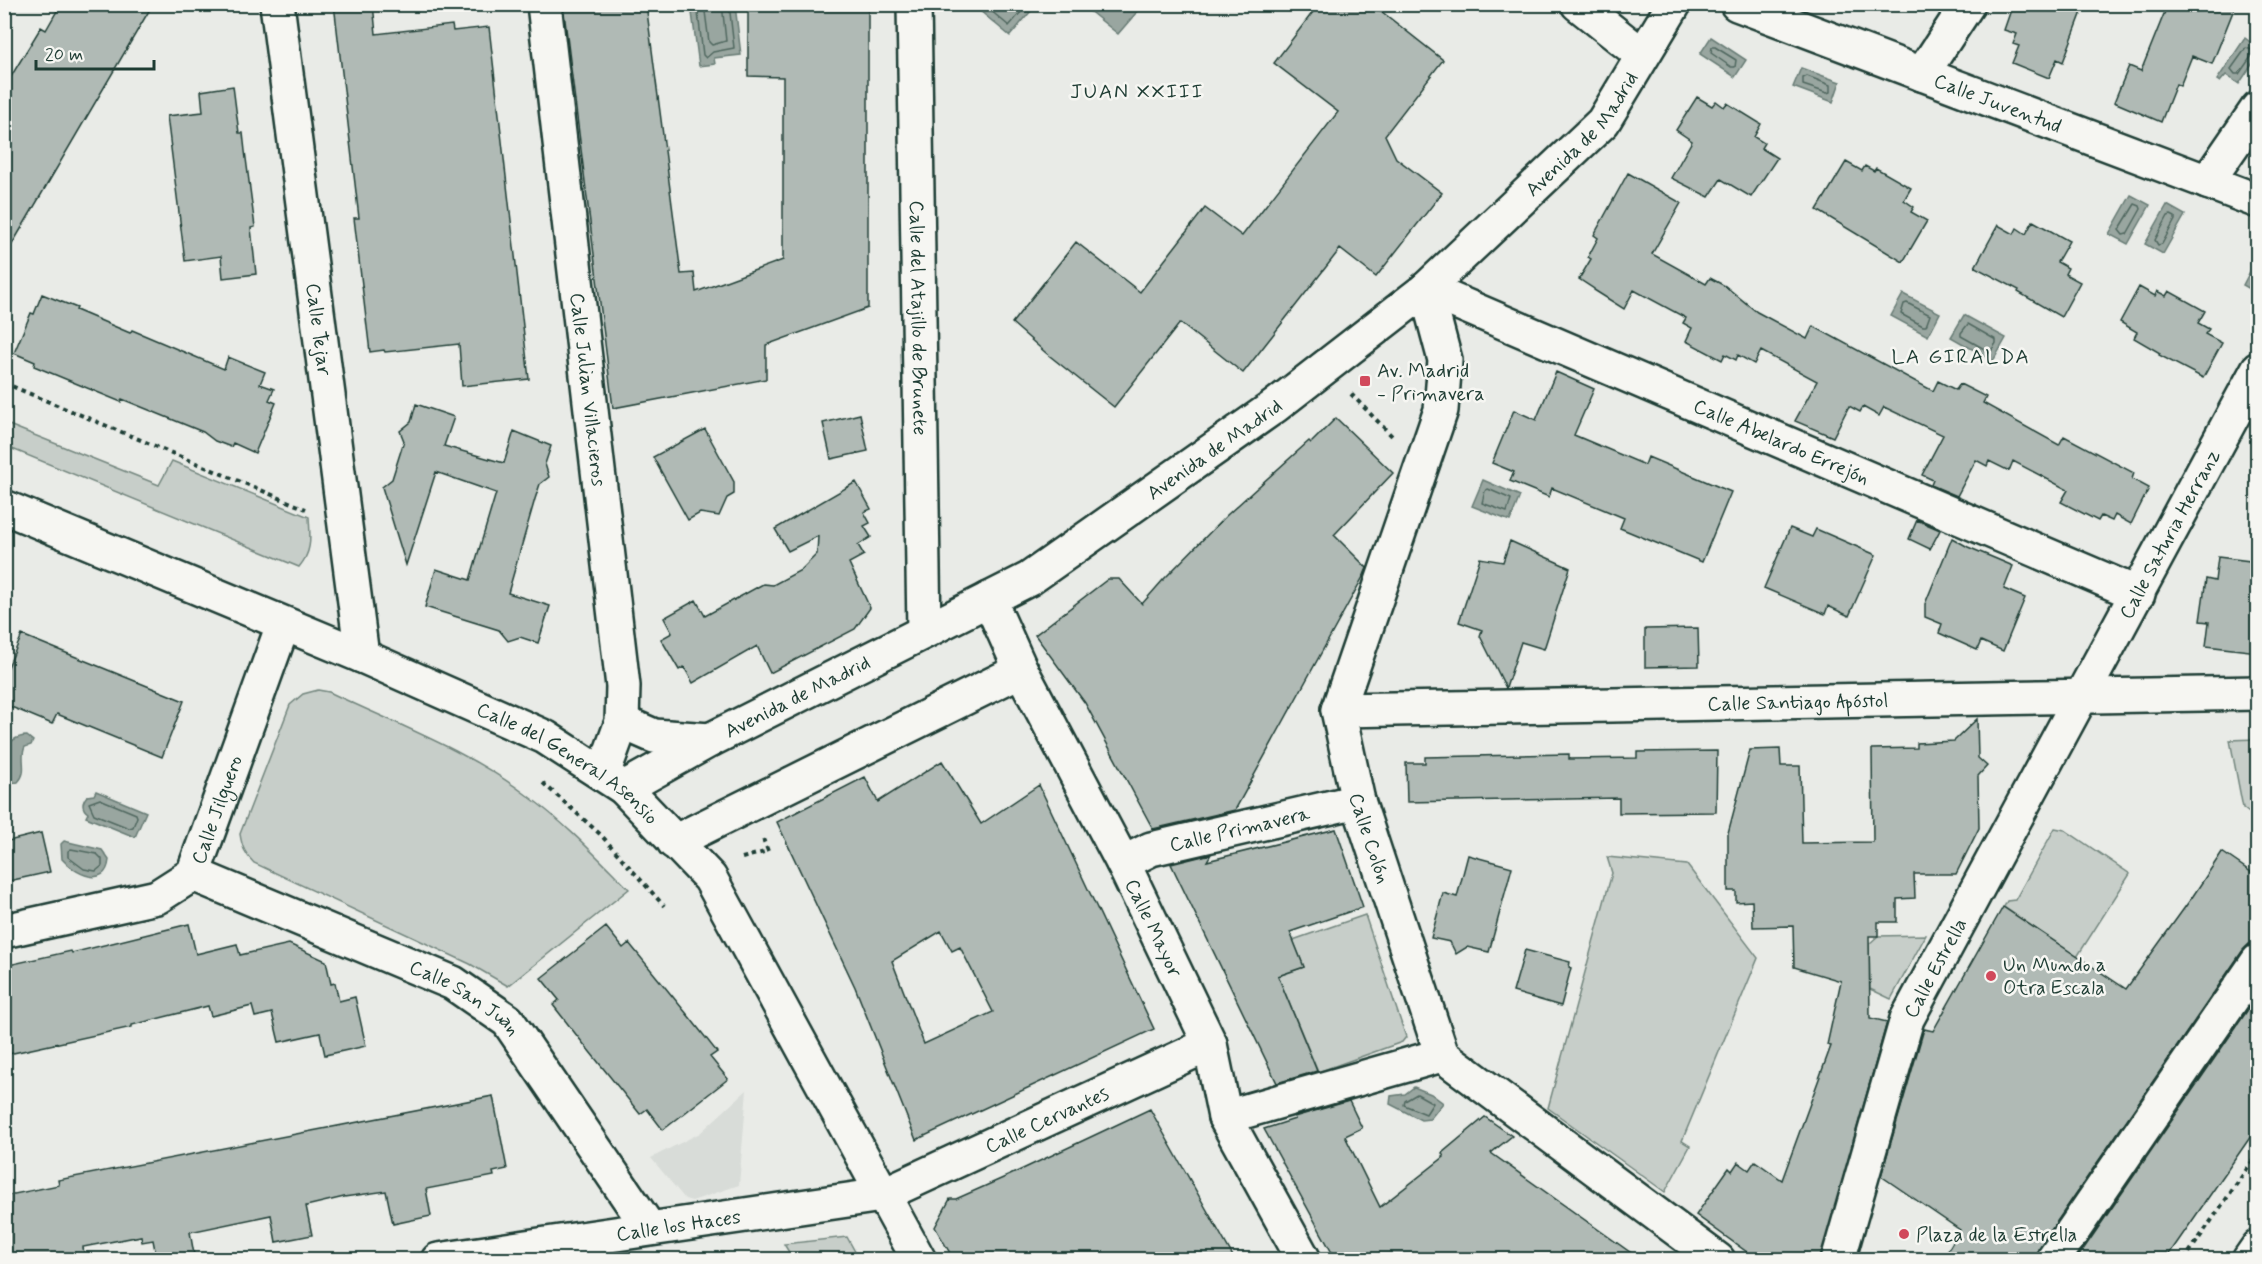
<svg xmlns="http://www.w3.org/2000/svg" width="2262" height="1264" font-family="Mynerve,sans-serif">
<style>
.built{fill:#d8dcd8}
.green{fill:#c7cec9;stroke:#73867e;stroke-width:1.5}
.water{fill:#99a6a0;stroke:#687c75;stroke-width:1.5}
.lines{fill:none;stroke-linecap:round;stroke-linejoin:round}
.shore{stroke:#50675f;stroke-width:1.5}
.building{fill:#b0bab5;stroke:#1f3d34;stroke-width:1.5;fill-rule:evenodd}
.street-casing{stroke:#1f3d34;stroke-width:38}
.secondary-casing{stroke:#1f3d34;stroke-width:38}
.path{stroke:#1f3d34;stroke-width:4;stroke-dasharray:4.5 4.5;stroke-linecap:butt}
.street{stroke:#f6f6f2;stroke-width:33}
.secondary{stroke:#f6f6f2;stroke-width:33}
.poi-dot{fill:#d1495b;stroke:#f6f6f2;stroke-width:2}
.labels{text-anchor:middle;stroke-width:5;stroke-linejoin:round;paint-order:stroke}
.street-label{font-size:20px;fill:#1f3d34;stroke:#f6f6f2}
.poi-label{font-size:20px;fill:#1f3d34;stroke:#f6f6f2;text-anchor:start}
.neighbourhood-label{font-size:21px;letter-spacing:1.5px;fill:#1f3d34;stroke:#f6f6f2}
</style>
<rect width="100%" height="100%" fill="#e9ebe7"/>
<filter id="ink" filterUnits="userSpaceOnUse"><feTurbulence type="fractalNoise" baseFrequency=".0167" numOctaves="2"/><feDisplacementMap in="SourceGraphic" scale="12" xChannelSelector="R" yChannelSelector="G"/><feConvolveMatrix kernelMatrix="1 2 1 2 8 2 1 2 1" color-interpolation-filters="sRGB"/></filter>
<g filter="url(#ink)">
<path class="built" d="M747,1090L739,1185L692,1201L685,1199L651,1158L700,1133Z"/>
<path class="green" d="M4,423L159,485L172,461L309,517C310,536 313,551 299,567L5,446Z
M318,690L329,692C396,724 469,751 528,796C565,823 597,857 629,889L508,986L470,964L254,863C245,854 242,847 240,834L290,705L303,694Z
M2257,739H2258L2257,819L2243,808L2230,740Z
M2055,828L2065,830L2130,874L2077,957L2004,907L2007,901L2015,900Z
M1607,857L1687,865L1758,958L1682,1141L1690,1146L1665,1192L1548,1108L1612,873Z
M1365,915L1406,1037L1402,1042L1318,1072L1278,976L1304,967L1293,940Z
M1926,935L1891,999L1870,989L1869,944L1878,936Z
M847,1237L859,1259H793L784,1244Z"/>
<path class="water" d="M691,5H735L741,55L714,58L715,64L699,66Z
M973,5H1036L1010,36Z
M1082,5H1143L1118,34Z
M1711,37L1746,60L1735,77L1700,54Z
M2245,38L2257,47V57L2239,84L2226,75L2220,82L2217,80Z
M1801,68L1840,82L1833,102L1793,87Z
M2131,195L2150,205L2128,244L2109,234Z
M2167,205L2185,215L2163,254L2145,244Z
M2257,258V293L2243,285Z
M1903,294L1940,313L1928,336L1891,316Z
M1964,315L2006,338L1993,361L1951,337Z
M1483,480L1520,496L1510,521L1472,506Z
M27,736L33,741L31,745L25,747C19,759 29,771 18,782L5,784C4,763 0,737 27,736Z
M96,791L146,812L135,837L86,817L88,813C81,808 82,802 87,796L94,795Z
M64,841L102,850L109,860C106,890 74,873 62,859L61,844Z
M1414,1087L1431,1094L1443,1103L1430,1119L1421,1120L1390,1104L1391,1096L1405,1094Z"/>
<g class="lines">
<path class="shore" d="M697,4L703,55L706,58L713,52L734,48L729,4
M704,4L709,42L712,45L726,41L722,4
M983,4L1009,26L1028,4
M1712,47H1715L1736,60L1735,67H1731L1711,53Z
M2246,48L2252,50L2253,54L2239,74H2235L2231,69Z
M1807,76L1830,85V92L1827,93L1803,85V78Z
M2135,204L2140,206L2141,209L2127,234L2123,235L2119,230Z
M2171,215L2175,217V220L2162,244L2158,245L2155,240L2168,216Z
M1907,303L1930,315L1926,326H1923L1901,314L1904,304Z
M1968,324L1996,340V343L1991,351H1988L1961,336V333Z
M1488,489L1511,499L1507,512L1482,503L1485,491Z
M100,799L136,814L137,817L133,827L129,828L94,814L89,803Z
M71,849L97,854L102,859V866L96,871L84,869L68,857V851Z
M1417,1094L1433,1103L1426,1114L1404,1105L1405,1101Z"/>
</g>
<path class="building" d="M61,4H153L4,258V88L41,27L46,30Z
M334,4H373L376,34L452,25L453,31L489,27L529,379L462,386L459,344L385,352L384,350L370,352L354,218H359Z
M563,4H646L681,274L694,273L696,292L783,260V77L748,76V4H868V308L766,345V379L613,408Z
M1319,4H1372L1443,60L1385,135L1396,158L1442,193L1376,277L1340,249L1243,373L1180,323L1114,407L1046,353L1012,323L1076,242L1140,292L1205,208L1242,236L1338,112L1274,63Z
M2013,4H2085L2063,62L2057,59L2049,78L2012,63L2019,46L2013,44L2017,34L2004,30Z
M2168,4H2236L2212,64L2192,56L2180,86L2176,84L2161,122L2114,102L2129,66L2141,71Z
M233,86L239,133H243L245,151L255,227L251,228L256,274L223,278L221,256L185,261L167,116L203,112L201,91Z
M1697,97L1712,106L1716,101L1724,107L1727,103L1761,124L1754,137L1764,143L1761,148L1777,158L1751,197L1721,179L1709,197L1671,178L1692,141L1676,130Z
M1846,162L1862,171L1865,166L1874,171L1876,168L1911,188L1904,200L1914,207L1911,212L1927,221L1903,262L1817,210Z
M1628,173L1681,203L1652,254L1706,284L1710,278L1725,286L1757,312L1807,339L1813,326L1933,391L1938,381L1956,390L1960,384L1986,397L1983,403L2059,445L2064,436L2134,473L2132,479L2149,488L2131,524L2115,515L2112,521L2101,516L2098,521L2061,502L2068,490L2013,461L2009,471L1989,461L1987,466L1976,460L1957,496L1931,485L1933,480L1922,475L1943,435L1884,407L1879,416L1863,407L1860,412L1849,406L1833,437L1795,421L1817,381L1761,351L1754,364L1738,355L1736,360L1725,354L1722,360L1686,341L1692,328L1683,323L1686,318L1634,290L1624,309L1594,290V289L1579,279L1591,259L1588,257L1598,238L1594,235Z
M2033,221L2069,241L2057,262L2068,268L2065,274L2080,282L2061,317L2018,292L2019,290L1975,267L1998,225L2014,234L2017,228L2026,234Z
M2139,287L2155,296L2157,291L2166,296L2169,291L2205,311L2198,323L2209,329L2205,334L2222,343L2203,378L2159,355L2160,353L2134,338L2137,332L2120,322Z
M42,294L77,308L76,310L130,333L132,330L224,369L228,357L265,372L260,384L274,389L269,400L276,403L255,453L233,443L231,447L215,441L203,432L122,399L121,402L34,366L35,362L14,353L31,313L34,314Z
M1556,372L1594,389L1574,435L1645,465L1648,457L1731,492L1702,562L1620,528L1624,518L1552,488L1549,497L1510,481L1514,472L1492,463L1514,410L1536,420Z
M416,404L454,417L444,446L504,463L514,431L551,446L545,464L549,477L540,484L535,499L508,593L550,606L538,643L520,637L508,641L499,630L425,607L436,569L470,580L496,493L436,472L406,565L382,487L392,479L404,441L400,431L411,422Z
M860,414L868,451L831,459L823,423Z
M1336,418L1393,473L1334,535L1367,568L1364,575L1235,810L1153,829L1085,703L1035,635L1108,579H1119L1142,604L1163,580L1227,515L1309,441L1311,443Z
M705,429L734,482V494L727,498L719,516L700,513L688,520L653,457Z
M856,482L871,509L864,512L870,523L864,526L871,537L858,545L864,555L849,563L870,608L855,629L770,673L757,646L693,683L684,667L679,670L661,639L672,633L664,618L696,600L705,616L763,584L773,585L801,570L817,554L818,536L788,551L775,529Z
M1917,520L1940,530L1930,549L1909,539Z
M1790,528L1812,537L1816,529L1876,555L1849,616L1828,606L1825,614L1764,588Z
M1952,538L1968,547L2013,566L2004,589L2025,598L2003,651L1981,641L1977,650L1939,633L1942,624L1925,617V604Z
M1510,541L1570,568L1544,649L1521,642L1506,688L1480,636L1482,630L1459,622L1480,558L1503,562Z
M2218,557L2258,562V652L2206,646L2209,622L2200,621L2206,579L2215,581Z
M1698,628L1699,666L1645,667V629Z
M22,635L184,701L162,757L57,714L52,724L4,704V676Z
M1977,719L1978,758L1987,766L1978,776L1979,828L1956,874H1914L1915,898L1897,899V922H1878V936H1869L1870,1018L1887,1022L1820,1260H1758L1696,1215L1729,1168L1732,1171L1738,1162L1749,1170L1755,1161L1782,1180L1831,1046L1827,1045L1841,981L1794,967L1793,926L1753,927L1752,901L1736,902V891H1728V833L1750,750L1780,749L1781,766H1800L1802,843L1873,842L1872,749L1917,748V743L1954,741Z
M1717,751L1716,812L1619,813V798L1407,802L1406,763H1425V757L1569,754V759L1637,758V752Z
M942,761L981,824L1039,785L1154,1029L916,1140L855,987L777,822L865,777L878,802ZM941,931L952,951L960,947L993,1012L924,1044L892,961Z
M1336,829L1363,907L1290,932L1304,967L1278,976L1317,1071L1277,1083L1171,864L1211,854L1207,861Z
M41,833L50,872L4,882V842Z
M2222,852L2258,877V943L2249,944L2243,950L2038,1249L2034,1260H1942L1960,1230L1881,1176L1924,1029L1933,1031L2003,907L2126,989L2193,896Z
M1468,855L1512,867L1489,952L1467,947L1456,954L1450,942L1431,938L1443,893L1457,897Z
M189,924L196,954L237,944L240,955L289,944L326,961L331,984L335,983L339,1001L355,997L366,1046L325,1055L320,1033L279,1042L272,1013L255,1017L252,1006L211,1016L208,1006L132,1025V1027L4,1055V966L71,951L72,953Z
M606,927L623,948L629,943L691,1019L717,1052L710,1057L728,1079L663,1130L647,1109L640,1114L578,1037L553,1005L559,1000L541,978Z
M1525,950L1570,962L1569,967L1571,968L1561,1006L1513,992Z
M2258,995V1126L2165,1260H2076Z
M493,1096L507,1169L493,1172L494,1176L426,1189L431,1216L393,1224L386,1191L344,1197L306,1206L312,1235L276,1242L271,1215L190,1232L195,1260H157L153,1240L142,1242L141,1236L83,1247L84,1254L58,1260H4V1196L59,1185L58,1180Z
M1349,1101L1362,1128L1345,1136L1380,1207L1444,1157L1442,1153L1485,1117L1512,1136L1491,1153L1641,1260H1336L1264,1129L1295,1119L1294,1117Z
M1150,1109L1235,1260H954L935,1227L950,1199H956L1010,1175Z"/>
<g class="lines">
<defs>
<g id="street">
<path id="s1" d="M277,4L362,656"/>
<path id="s2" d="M544,4L623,686L622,722L603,774"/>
<path id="s3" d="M914,4L924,631"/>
<path d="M1578,4L1642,55"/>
<path id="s4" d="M1737,4L2258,201"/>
<path d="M1922,74L1968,4"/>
<path d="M2207,182L2258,108"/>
<path id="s5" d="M1426,289L1445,360L1441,410L1338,710L1358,801L1442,1055L1718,1260"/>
<path id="s6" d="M1426,289L2138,594"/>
<path id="s7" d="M989,599L1021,670L1123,863L1210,1044L1225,1117L1304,1260"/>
<path id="s8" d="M1338,710L2258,693"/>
<path d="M622,722L654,736L710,740"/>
<path id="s9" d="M624,788L710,740L1029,579L1275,406L1426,289L1603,122L1674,4"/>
<path d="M674,842L1021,670"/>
<path id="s10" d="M1123,863L1151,849L1358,801"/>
<path id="s11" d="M193,874L453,983L508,1021L649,1228"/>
<path id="s12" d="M4,931L157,897L193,874L283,625"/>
<path d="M1225,1117L1442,1055"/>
<path id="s13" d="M438,1260L882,1195L1210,1044"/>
<path id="s14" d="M1838,1260L1907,1019L2258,369"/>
<path d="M2053,1260L2258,961"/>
</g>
<g id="secondary">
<path id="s15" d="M4,507L362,656L545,737L624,788L710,878L919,1260"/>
<path d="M2249,1260L2258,1247"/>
</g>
</defs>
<use href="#street" class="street-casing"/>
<use href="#secondary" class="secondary-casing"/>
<path class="path" d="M4,383L306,509
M1351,394L1394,438
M543,783L601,835L664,906
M742,858L768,851L763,839
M2184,1260L2258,1153"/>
<use href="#street" class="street"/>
<use href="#secondary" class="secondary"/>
</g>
</g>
<g class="poi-dot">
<rect x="1359" y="375" width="12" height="12" rx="3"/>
<circle cx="1991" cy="976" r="6"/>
<circle cx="1904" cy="1234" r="6"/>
</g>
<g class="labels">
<g class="street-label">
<text dy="7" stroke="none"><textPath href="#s4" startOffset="279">Calle Juventud</textPath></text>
<text dy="7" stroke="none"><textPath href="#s9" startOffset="1168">Avenida de Madrid</textPath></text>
<text dy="7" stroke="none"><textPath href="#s3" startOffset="314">Calle del Atajillo de Brunete</textPath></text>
<text dy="7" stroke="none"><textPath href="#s1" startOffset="328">Calle Tejar</textPath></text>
<text dy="7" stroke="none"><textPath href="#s2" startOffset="388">Calle Julian Villacieros</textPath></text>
<text dy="7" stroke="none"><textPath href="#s6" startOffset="387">Calle Abelardo Errejón</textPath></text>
<text dy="7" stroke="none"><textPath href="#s9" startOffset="682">Avenida de Madrid</textPath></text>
<text dy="7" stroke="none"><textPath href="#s14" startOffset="802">Calle Saturia Herranz</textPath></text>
<text dy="7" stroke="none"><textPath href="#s9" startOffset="196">Avenida de Madrid</textPath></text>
<text dy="7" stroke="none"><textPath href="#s8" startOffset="460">Calle Santiago Apóstol</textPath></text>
<text dy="7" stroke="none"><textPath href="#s15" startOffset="621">Calle del General Asensio</textPath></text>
<text dy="7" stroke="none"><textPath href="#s12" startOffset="268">Calle Jilguero</textPath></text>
<text dy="7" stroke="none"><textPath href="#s10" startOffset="122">Calle Primavera</textPath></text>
<text dy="7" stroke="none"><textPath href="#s5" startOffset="573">Calle Colón</textPath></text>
<text dy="7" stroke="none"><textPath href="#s7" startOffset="368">Calle Mayor</textPath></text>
<text dy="7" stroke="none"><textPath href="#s14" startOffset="309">Calle Estrella</textPath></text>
<text dy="7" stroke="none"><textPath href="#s11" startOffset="300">Calle San Juan</textPath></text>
<text dy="7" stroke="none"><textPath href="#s13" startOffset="630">Calle Cervantes</textPath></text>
<text dy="7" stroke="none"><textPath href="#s13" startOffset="243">Calle los Haces</textPath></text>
</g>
<g class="poi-label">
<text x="1377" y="377">Av. Madrid<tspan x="1377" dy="23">- Primavera</tspan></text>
<text x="2003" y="971">Un Mundo a<tspan x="2003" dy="23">Otra Escala</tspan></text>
<text x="1916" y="1241">Plaza de la Estrella</text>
</g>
<g class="neighbourhood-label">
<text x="1137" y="98">JUAN XXIII</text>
<text x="1961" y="363">LA GIRALDA</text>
</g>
</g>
<rect width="2262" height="1264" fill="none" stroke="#f6f6f2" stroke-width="24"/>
<rect x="12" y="12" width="2238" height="1240" fill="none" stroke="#1f3d34" stroke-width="2" filter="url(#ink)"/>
<path d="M36 60v9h118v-9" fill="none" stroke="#1f3d34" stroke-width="3"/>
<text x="45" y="60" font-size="18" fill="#1f3d34" stroke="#f6f6f2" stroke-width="4.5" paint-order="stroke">20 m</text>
</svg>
